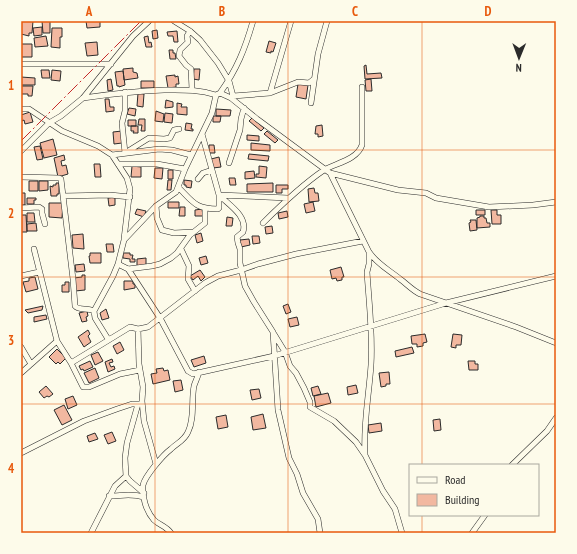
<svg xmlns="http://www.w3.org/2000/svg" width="577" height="554" font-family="'PT Sans Narrow',sans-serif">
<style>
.building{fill:#f2b8a0;stroke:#2b2b2b}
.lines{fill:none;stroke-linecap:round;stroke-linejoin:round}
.minor-casing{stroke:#2b2b2b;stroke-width:6}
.minor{stroke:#fdfbea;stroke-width:5}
.power{stroke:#c62828;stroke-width:1;stroke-dasharray:14 3 2 3;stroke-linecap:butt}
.grid{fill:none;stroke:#e8590c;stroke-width:1;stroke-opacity:0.55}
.neatline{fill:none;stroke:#e8590c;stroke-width:1.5}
.grid-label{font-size:13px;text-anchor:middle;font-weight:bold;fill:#e8590c}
</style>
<rect width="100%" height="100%" fill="#fdfbea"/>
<path class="building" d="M21,21H33L32,33H29V36L21,34Z
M42,21H50V33H43Z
M86,21H100V27L87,28Z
M42,27V35L34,36L33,28Z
M52,28H62V37H60V48L51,47Z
M157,30L158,38L153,39L152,31Z
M177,31L178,42H174L173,36H168L167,32Z
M46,36L48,46L35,47L34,38Z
M148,36L149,43L151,42L152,47H146L144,37Z
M269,41L276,43L273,52L271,51V53L266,52Z
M97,42L98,55L87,56L85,43Z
M21,44H32V57H21Z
M169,50H173V53H175L176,59H170Z
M366,65L367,74L381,73L382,78L365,79L364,66Z
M133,68V72L137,73L138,78L124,80L123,69Z
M194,69H200L199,80L193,79Z
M41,70H49L50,78H42Z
M52,70L61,71L60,81L51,80Z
M123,71L125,85L119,87V86H117L115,72Z
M175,75V77L178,76L179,84H176V87L168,88L166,76Z
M21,77L35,78V85H21Z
M111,79L113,90L108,91L107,80Z
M371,79L372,91H366L365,80Z
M141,81H154V88H141Z
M298,84L308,85L306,99L296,97Z
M21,86H33L32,96H28V94H21Z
M138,93L144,94L143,107L137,106Z
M105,99H109L110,107H114V111L106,112Z
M166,100L173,102V107L165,108Z
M177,103L182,104L181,107H187V115L177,114Z
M129,108L136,109L135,116L127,114Z
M216,109L231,110L230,116H216Z
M156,111L164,114L163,122L155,121Z
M30,112L33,122L25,124L24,120L22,121L21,115Z
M165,113L173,114L172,123L164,122Z
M213,116H221L220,122H213Z
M252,118L264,128L261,131L249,121Z
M139,119H145V131H141L142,125H138Z
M128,120H136V126H128Z
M186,123L192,124L191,129H193V131L185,130Z
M322,125L323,136L318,137V134H315L316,126Z
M131,126H138V133H133L134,131H131Z
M122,131V143L114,144L113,132Z
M267,131L278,140L275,143L264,134Z
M247,135L259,136V141L247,140Z
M53,139L57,155L44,158L40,143Z
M251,143L270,145V151L251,150Z
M209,145H214L215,153H209Z
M40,146L43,159L37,160L34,147Z
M249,154L269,156L268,161L248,159Z
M64,155L65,160L61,161L62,166L66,165L68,174L58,177L54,158Z
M219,157L221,167L213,168L211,159Z
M94,164H100L101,177H95Z
M132,166L141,167V177H131Z
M259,166L267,167L266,178L256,177V174H259Z
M155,168H163L162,179L154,178Z
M168,170H173V179H168Z
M254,171L255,178L245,179V172Z
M229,178H235L236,185H230Z
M168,180H172L171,190H167Z
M184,180L192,181L191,188L186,187V185H184Z
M29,181H38V191H29Z
M39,181H48V190L39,191Z
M56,183H59V194H57V196H51L50,186L53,187V185H56Z
M273,183V192H247V184Z
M276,185H288V189H282V193H276Z
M314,188L315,193H318L319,201L309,202L308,189Z
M21,193H25V205H21Z
M115,197V205L109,206L108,198Z
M27,198H36V200H34V204H27Z
M168,202H179V208H168Z
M313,202L315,211L306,213L304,204Z
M49,203H63L62,218L49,217Z
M180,207H185V216H179Z
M137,209L146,211L144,217L135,214Z
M202,209L203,216H195V210Z
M476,210H485V215H476Z
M491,210H497V215H501V224H492Z
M287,211L288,217L279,219L278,213Z
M27,213H34L35,222H27Z
M21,215H26L27,232H21Z
M480,216H484V218H486L487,223H490V227L477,228V218L480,217Z
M227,217L233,218L232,226H226Z
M470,220H476L477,230L470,231L469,223L471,222Z
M36,223L37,231H27V224Z
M272,226L273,233L266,234L265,227Z
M201,233L203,241L197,243L195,235Z
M83,234L84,249L73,248L72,235Z
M252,236H259L260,243L253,244Z
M249,239L250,245L241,247L240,240Z
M106,244H113L114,252H107Z
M90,253H101V263H90L89,256H90Z
M123,253H130V255H133L132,259H135V262H130V259L123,258Z
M206,256L208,263L201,265L199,258Z
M146,258V266H137V259Z
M84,264L85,271L76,272L75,265Z
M341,267L344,277H342V280L337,281L336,278L332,279L330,270Z
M200,270L205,277L201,281L198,276L193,280L190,276Z
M82,275H85V290L75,291L74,278L82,277Z
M35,277L38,289L26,292L23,282L29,281V278Z
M124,281H133V284H135V288L124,290Z
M65,282H69V292H62V285H65Z
M288,304L291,312L286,314L283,306Z
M43,306L42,310L28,313L25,310Z
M106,309L109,318L102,320L100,313Z
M87,311L88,316L86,317L87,321L82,322L79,313Z
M46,315L47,319L34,322V317Z
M297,317L299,325L290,327L288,319Z
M88,330L90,334L88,336L91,342L84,347L78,337Z
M425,334L427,342L423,343V346L417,347V344H412L411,336Z
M453,334L462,335L461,345H456V348L451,347Z
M120,342L124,350L117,354L113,346Z
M412,347L414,353L396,357L395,351Z
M57,349L66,358L60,364L58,362L56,364L49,357Z
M98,352L103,361L95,365L91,355Z
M204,356L206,363L194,367L191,360Z
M112,359L113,362L109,363L111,367L114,366L115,369L108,372L105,362Z
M90,361L93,367L84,371L83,369L81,370L79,366Z
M468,361H475V364H478V370H469Z
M95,368L99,378L89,383L84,373Z
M163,368L164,371L168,370L170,380L153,384L151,374L157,373L156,369Z
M389,372L390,384H386V386L381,387L379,373Z
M181,380L183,390L175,392L173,381Z
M356,385L358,393L348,395L347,387Z
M46,386L53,394L49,397L47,396L44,398L39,392Z
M318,386L321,394L313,396L311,388Z
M259,389L261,398L252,400L250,390Z
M328,393L331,403L316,407L314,396Z
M73,396L77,405L68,409L65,399Z
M64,405L72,420L62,425L54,410Z
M263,414L266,428L253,430L251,417Z
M226,415L228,427L218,429L216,417Z
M440,419L441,430L434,431L433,420Z
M381,423L382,431L369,433L368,425Z
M112,432L116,441L108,444L104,435Z
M95,433L98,439L89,442L87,436Z"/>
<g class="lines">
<defs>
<path id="minor" d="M174,21L190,31L200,40L218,63L229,81L233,96
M190,31L187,36L188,42L180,50L179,56L186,65L191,69L192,89
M21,64H111
M125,92V111L122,123L125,153L149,138L164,139L170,138L174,130L179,129
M220,93C237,69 245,49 253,21
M270,93L291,21
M83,98C110,94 136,91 164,90C182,90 198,89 216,95L220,93L231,98L257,119L330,173L398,190L426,193L436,198L489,207L533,205L556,202
M231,98L233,96L270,93L298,82L309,83L314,79
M311,103L318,54L327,21
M21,109H29L62,131L98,146L112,155L127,178L130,189L124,239
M21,151L49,123L61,116L83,98L133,36L149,21
M112,155L159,149L172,150L191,155
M229,163L240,130L241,119L244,108
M118,164H157L185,169
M330,173L369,252C377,264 389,270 400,279C407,284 412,290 420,294L516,327L556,343
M21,177L59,178L61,179L73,279L75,306C79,311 87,307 94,311
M198,179L203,173L212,170
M178,187C193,202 195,209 218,209L219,208V195L202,134
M63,196L110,195L130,197
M288,198L219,195C229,205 248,216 243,232L237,237L238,243L240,249V263L245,286L254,302L273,332L278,410L289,458L297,474L303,493L318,519L320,533
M156,206L157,218L162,230L174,233L193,232
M21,208L39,207L42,209V213L45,224
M263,223C282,204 302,185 324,170C336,163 357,160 362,145V87
M34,249L57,341L71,363L83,387H89L120,374L140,370
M181,249L189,266L188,279L195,291
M118,264L128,269L152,266L160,264L171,258L177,253L190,235L205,223V209
M128,269L160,318L188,371L193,374L274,356L446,303L556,276
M21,276L39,272
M138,329L139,364L143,387L142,401L144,421L156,464
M274,334L285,352L290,366L296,373L304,388L310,402V407L334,421L356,442L365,455L383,491L395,509L402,533
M108,339L95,318L94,311L113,276L118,264L124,240L156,206L176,192L185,169L212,113L216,95
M21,347L31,364
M71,363L130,327L138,329L148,327L205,283L218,276L241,270L258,264L296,254L363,241
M21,373L57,341
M21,453L84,421L117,409L132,404H140
M365,454C363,425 369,395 371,365C373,334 369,303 367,272L369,264V253
M512,465L547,431L556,418
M126,476L130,481L144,493
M109,496C122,496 130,493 144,497
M91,533L115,486L126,476L125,458L127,443L138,404
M171,533C166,526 159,525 154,520C146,511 142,497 143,485C145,476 163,455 171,449C177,443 184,441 188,432C195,418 191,401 194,386C195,382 198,377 199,372
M472,533L485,515"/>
</defs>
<use href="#minor" class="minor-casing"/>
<use href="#minor" class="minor"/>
<path class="power" d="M21,141L141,21"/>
</g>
<path class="grid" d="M155,21V533M288,21V533M422,21V465M21,150H556M21,277H556M21,404H556M422,515V533"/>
<rect width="577" height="554" fill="none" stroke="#fdfbea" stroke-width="44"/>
<rect x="409" y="464" width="130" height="52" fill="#fdfbea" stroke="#a9a89e"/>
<rect x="417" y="477" width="20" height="6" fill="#fdfbea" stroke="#a9a89e"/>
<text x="445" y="484" font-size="12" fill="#2b2b2b">Road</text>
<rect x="417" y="494" width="20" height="12" fill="#f2b8a0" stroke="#a9a89e"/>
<text x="445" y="504" font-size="12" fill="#2b2b2b">Building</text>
<g transform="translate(519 58) rotate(181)" stroke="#fdfbea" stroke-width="3" paint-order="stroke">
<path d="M0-3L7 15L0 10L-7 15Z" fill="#2b2b2b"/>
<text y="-6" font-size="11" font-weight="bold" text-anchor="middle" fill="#2b2b2b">N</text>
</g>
<rect x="22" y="22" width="533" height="510" class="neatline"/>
<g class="grid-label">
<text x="89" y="16">A</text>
<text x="222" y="16">B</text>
<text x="355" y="16">C</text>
<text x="488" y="16">D</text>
<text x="11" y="90">1</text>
<text x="11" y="218">2</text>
<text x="11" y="345">3</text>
<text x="11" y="473">4</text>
</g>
</svg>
